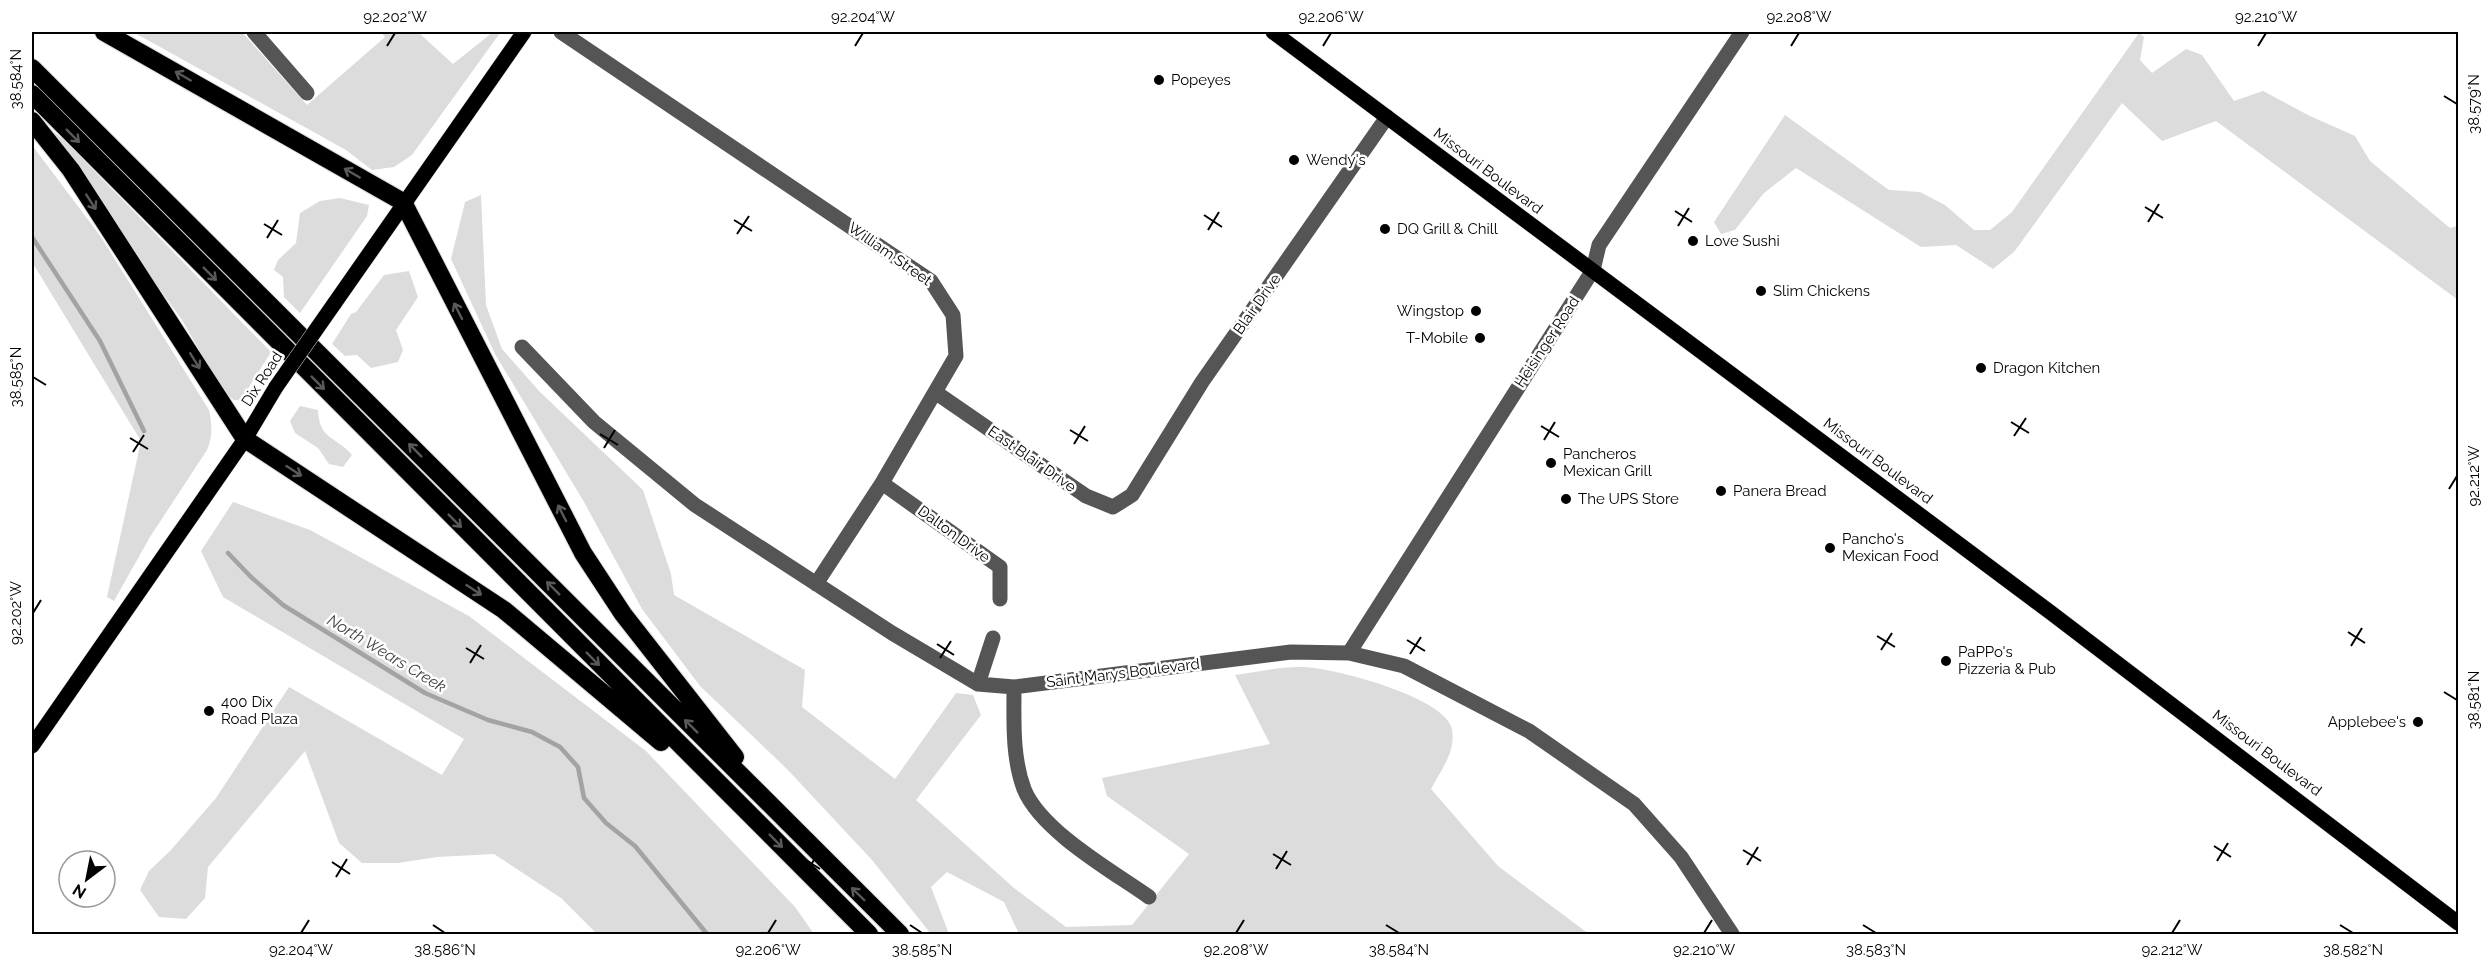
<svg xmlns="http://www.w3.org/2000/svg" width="2490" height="966" font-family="Raleway,sans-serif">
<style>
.green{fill:#dcdcdc}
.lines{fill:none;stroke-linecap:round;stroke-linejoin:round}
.stream{stroke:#a3a3a3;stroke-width:4.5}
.major-casing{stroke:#dbdbdb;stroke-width:16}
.highway-casing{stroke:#dbdbdb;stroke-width:20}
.minor{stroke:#555;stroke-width:15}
.major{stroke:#000;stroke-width:15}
.highway{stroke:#000;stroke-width:18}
.major-bridge-casing{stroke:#dbdbdb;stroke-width:16;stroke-linecap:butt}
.major-bridge{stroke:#000;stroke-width:15}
.oneway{stroke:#595959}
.ticks{fill:none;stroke:#000;stroke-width:2}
.poi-dot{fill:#000;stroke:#fff;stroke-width:2}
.labels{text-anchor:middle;stroke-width:5;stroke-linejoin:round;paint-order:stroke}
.poi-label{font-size:15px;fill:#000;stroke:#fff;text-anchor:start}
.street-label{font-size:15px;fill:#000;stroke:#fff}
.water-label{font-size:16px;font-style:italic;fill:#444;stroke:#fff}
.neatline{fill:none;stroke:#000;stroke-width:2}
.ticks-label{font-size:15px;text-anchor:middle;fill:#000}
</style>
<rect width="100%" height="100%" fill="#fff"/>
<path class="green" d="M133,32H242L307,105L385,37L381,32H418L453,64L493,32L500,33L412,155L394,167L372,170L346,150Z
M2139,33L2144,37L2140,60L2152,73L2186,49L2202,55L2234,101L2263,91L2310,116L2355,136L2370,161L2450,228L2458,226V300L2216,121L2162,141L2122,103L2014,252L1993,269L1956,245L1921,247L1796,168L1763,194L1735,230L1721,234L1714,222L1785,115L1889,190L1920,192L1945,205L1974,230H1990L2012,212Z
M39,121L63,139L271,352L241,400H234L224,393L182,320Z
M32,145L101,237L209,410C212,425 213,436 207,450L150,537L114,601L107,597L141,441L32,262Z
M481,195L486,305L502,349L539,391L643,490L671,574L674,595L805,670L802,707L895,779L956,693L973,695L981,715L916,800L1014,888L1066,927L1132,925L1189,854L1107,796L1102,778L1270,744L1235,675C1256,672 1278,667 1299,667C1329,666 1446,697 1452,729C1456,752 1441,770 1431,789L1498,866L1589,934H1019L1004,902L947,872L931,887L949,934H931L872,860L787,769L700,686L642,609L584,502L495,354L451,259L465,202Z
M340,198L369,205L367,216L300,313L284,297L283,277L274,270L278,260L296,243L300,213L320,201Z
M409,271L418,297L396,330L403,350L398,362L371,368L357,355L345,356L332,344L351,314L356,312L384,275Z
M300,406L318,410C319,440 336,436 352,455L343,467L329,464L318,448L295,433L290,421Z
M233,502L310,530L469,616L646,751L795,907L814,934H597L561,898L494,854L437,857L398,863H362L339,843L305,751L208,867L205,898L186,919L159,917L140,890L149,871L170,851L216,798L289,687L442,775L464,739L223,597L201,551Z"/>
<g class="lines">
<path class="stream" d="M32,237L100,341L144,431
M228,553L251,577L283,605L425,693L488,720L532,732L560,747L578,767L584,798L606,823L635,846L707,934"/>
<defs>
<path id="major" d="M1273,32L2050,612L2458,923
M334,304L524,32
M32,746L245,439L276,387"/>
<path id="highway" d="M104,32L403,202L583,553L623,614L735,757
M32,68L900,934
M32,94L869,934
M32,121L71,170L245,439L504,610L661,742"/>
</defs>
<use href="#major" class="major-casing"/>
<use href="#highway" class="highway-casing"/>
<path class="minor" d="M254,32L307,93
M561,32L931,281L953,315L956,356L882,483L816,584
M522,347L594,422L695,505L892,633L978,684L1014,687L1291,652L1349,653L1404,666L1529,731L1634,804L1681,857L1732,934
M935,392L1086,496L1113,507L1132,495L1202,382L1387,117
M882,483L1000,567V599
M1349,653L1593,270L1599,245L1742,32
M978,684L993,638
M1014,687C1014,720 1012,757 1024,789C1041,831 1112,871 1149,897"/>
<use href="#major" class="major"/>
<use href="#highway" class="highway"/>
<defs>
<path id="major-bridge" d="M276,387L334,304"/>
</defs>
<use href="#major-bridge" class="major-bridge-casing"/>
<use href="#major-bridge" class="major-bridge"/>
</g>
<defs><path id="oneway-shaft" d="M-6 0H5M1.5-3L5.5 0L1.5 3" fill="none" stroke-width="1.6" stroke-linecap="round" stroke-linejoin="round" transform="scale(1.5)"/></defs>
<g class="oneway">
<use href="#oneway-shaft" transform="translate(183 76) rotate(-150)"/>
<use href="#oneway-shaft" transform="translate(73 136) rotate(45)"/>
<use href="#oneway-shaft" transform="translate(352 173) rotate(-150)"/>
<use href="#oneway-shaft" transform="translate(91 202) rotate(57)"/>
<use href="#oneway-shaft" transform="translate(210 274) rotate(45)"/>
<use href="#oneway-shaft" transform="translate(458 311) rotate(-117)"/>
<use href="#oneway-shaft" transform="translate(195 361) rotate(58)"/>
<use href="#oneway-shaft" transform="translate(318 383) rotate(45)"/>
<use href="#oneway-shaft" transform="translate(415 450) rotate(-135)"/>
<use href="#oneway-shaft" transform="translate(294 471) rotate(33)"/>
<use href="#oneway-shaft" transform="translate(562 513) rotate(-117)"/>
<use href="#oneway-shaft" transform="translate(455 521) rotate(45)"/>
<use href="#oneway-shaft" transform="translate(553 588) rotate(-135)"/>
<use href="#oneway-shaft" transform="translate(474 590) rotate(33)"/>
<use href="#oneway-shaft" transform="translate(593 659) rotate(45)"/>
<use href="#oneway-shaft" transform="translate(691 726) rotate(-135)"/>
<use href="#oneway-shaft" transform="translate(776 841) rotate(45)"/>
<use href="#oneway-shaft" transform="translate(858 894) rotate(-136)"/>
</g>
<path class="ticks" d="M387,46L395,33M855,46L863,33M1323,46L1331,33M1791,46L1799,33M2258,46L2266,33M33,79L46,87M2444,96L2457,104M2145,207L2163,218M1675,211L1692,222M1204,215L1222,227M734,220L752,231M2148,222L2159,204M264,224L282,235M1678,226L1689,208M1208,230L1219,212M737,234L749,216M267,238L278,220M33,377L46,385M2011,422L2029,433M1541,426L1559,437M1070,430L1088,441M600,434L618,445M2014,436L2026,418M130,438L148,449M1544,440L1555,422M1074,444L1085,426M604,448L615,430M133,452L144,435M2449,489L2457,476M33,613L41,600M2348,632L2365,643M1877,636L1895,647M1407,640L1425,651M937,644L954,655M2351,646L2362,628M466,648L484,659M1881,650L1892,633M1410,654L1421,637M940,658L951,641M470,663L481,645M2444,692L2457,700M2214,846L2231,857M1743,850L1761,861M1273,854L1291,865M803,858L820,869M2217,861L2228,843M332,862L350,874M1747,865L1758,847M1276,869L1287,851M806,873L817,855M336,877L347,859M433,925L445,933M910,925L922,933M1386,925L1399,933M1863,925L1876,933M2340,925L2353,933M301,933L309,920M768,933L776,920M1236,933L1244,920M1704,933L1712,920M2172,933L2180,920"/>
<g class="poi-dot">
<circle cx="1159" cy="80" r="6"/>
<circle cx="1294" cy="160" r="6"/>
<circle cx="1385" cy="229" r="6"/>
<circle cx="1693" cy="241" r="6"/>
<circle cx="1761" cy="291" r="6"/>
<circle cx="1476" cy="311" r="6"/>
<circle cx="1480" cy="338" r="6"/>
<circle cx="1981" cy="368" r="6"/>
<circle cx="1551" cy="463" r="6"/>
<circle cx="1721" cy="491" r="6"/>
<circle cx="1566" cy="499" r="6"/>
<circle cx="1830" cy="548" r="6"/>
<circle cx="1946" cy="661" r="6"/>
<circle cx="209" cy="711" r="6"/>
<circle cx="2418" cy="722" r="6"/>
</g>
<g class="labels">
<g class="poi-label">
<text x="1171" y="85">Popeyes</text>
<text x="1306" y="165">Wendy's</text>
<text x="1397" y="234">DQ Grill &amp; Chill</text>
<text x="1705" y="246">Love Sushi</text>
<text x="1773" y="296">Slim Chickens</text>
<text x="1464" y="316" text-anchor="end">Wingstop</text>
<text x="1468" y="343" text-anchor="end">T-Mobile</text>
<text x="1993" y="373">Dragon Kitchen</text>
<text x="1563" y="459">Pancheros<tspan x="1563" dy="17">Mexican Grill</tspan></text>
<text x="1733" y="496">Panera Bread</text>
<text x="1578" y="504">The UPS Store</text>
<text x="1842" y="544">Pancho's<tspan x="1842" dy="17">Mexican Food</tspan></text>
<text x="1958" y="657">PaPPo's<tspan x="1958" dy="17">Pizzeria &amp; Pub</tspan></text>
<text x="221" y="707">400 Dix<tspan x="221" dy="17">Road Plaza</tspan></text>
<text x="2406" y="727" text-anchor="end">Applebee's</text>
</g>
<g class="street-label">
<text transform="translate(1488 171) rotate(37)" y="5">Missouri Boulevard</text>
<text transform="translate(890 254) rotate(35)" y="5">William Street</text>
<text transform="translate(1257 304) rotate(-55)" y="5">Blair Drive</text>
<text transform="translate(1547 342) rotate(-57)" y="5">Heisinger Road</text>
<text transform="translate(262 379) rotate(-57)" y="5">Dix Road</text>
<text transform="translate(1032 459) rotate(35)" y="5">East Blair Drive</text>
<text transform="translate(1878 461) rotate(37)" y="5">Missouri Boulevard</text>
<text transform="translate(954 534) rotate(36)" y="5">Dalton Drive</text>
<text transform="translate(1123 673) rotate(-7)" y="5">Saint Marys Boulevard</text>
<text transform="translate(2267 753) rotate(37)" y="5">Missouri Boulevard</text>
</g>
<g class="water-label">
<text transform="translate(387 653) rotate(31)" y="6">North Wears Creek</text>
</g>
</g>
<rect width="2490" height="966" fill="none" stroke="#ffffff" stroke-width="66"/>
<g transform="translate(87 879) rotate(212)"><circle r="28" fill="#ffffff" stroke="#999999" stroke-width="1.5"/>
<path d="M0-4.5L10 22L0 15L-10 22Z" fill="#000000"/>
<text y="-9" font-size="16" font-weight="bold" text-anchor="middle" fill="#000000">N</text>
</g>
<rect x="33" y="33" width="2424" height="900" class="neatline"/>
<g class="ticks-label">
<text x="395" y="22">92.202°W</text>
<text x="863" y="22">92.204°W</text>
<text x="1331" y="22">92.206°W</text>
<text x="1799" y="22">92.208°W</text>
<text x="2266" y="22">92.210°W</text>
<text transform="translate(16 79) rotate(-90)" y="5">38.584°N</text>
<text transform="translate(2474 104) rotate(-90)" y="5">38.579°N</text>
<text transform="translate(16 377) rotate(-90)" y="5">38.585°N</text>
<text transform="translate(2474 476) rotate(-90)" y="5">92.212°W</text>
<text transform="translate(16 613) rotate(-90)" y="5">92.202°W</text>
<text transform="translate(2474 700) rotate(-90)" y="5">38.581°N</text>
<text x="301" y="955">92.204°W</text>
<text x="445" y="955">38.586°N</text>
<text x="768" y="955">92.206°W</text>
<text x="922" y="955">38.585°N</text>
<text x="1236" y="955">92.208°W</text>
<text x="1399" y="955">38.584°N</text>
<text x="1704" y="955">92.210°W</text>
<text x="1876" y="955">38.583°N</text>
<text x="2172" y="955">92.212°W</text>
<text x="2353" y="955">38.582°N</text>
</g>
</svg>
